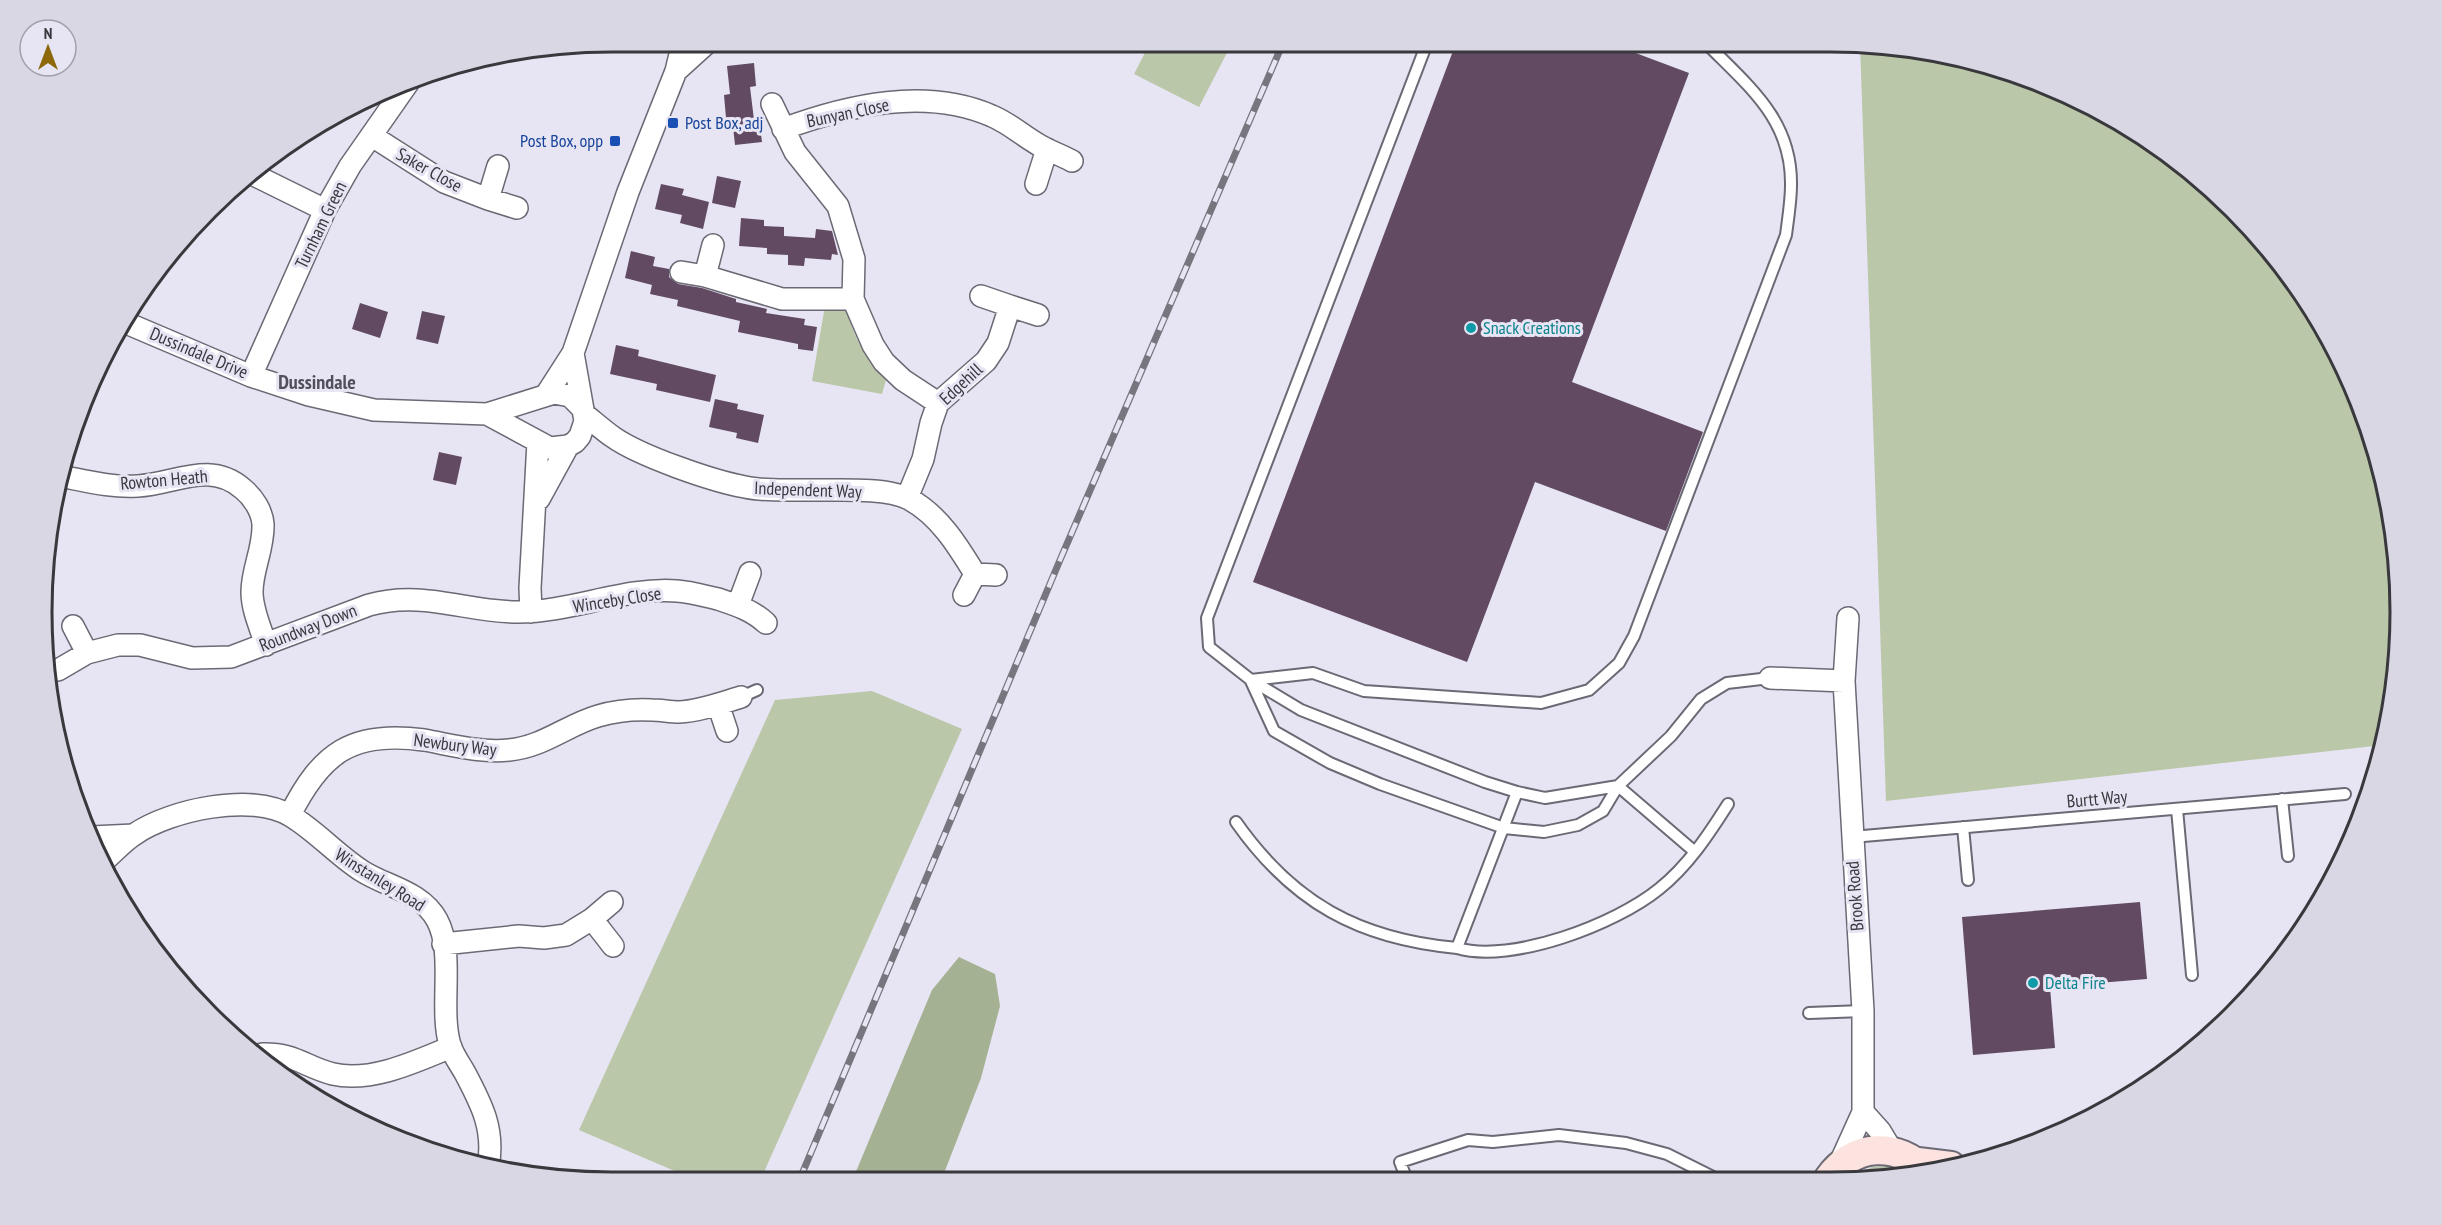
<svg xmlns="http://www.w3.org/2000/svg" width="2442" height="1225" font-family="'PT Sans Narrow',sans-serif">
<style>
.green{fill:#bac7a8}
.forest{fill:#a4b293}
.building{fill:#624b62}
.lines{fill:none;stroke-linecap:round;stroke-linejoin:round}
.lane-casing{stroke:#6b6974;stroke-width:14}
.street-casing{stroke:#6b6974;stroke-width:24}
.secondary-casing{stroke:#6b6974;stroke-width:32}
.lane{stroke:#fff;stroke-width:10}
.street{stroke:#fff;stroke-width:21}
.secondary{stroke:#fde3df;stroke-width:28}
.rail-casing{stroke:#77767e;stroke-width:7}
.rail{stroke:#e7e5f3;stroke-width:4.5;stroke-dasharray:14;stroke-linecap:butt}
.transit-dot{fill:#1a4fb4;stroke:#e7e5f3;stroke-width:2}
.culture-dot{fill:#0f9aa8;stroke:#e7e5f3;stroke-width:2}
.labels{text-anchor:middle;stroke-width:6;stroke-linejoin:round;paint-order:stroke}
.street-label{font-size:18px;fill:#39383d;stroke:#e7e5f3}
.transit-label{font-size:18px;fill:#164399;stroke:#e7e5f3;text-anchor:start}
.culture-label{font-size:18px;fill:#0d838f;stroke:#e7e5f3;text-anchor:start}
.neighbourhood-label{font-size:20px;font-weight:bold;fill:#514f5a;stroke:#e7e5f3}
.rim{fill:none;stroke:#39383d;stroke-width:3}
</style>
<rect width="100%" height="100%" fill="#e7e5f3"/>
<path class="green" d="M1150,43H1232L1199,107L1134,74Z
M1860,43L1977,61L2082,101L2177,160L2258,236L2323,327L2370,429L2395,538L2399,649L2383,745L1886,801Z
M825,306L847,311C854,338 866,360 886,380L882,394L812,381Z
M872,691L962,729L760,1181H698L579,1130L775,700Z
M1891,1166L1910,1177L1850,1178L1872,1167Z"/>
<path class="forest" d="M959,957L995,974L1000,1006L981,1078L941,1181H852L932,990Z"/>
<path class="building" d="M1456,43H1609L1689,73L1572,382L1703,432L1666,531L1535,482L1467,662L1253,582Z
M754,63L756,86L750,87L754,120L759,119L762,142L735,145L732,117L726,118L724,95L730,94L727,66Z
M717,176L741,181L735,208L712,203Z
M661,184L684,189L682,195L709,202L703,229L680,223L682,215L655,209Z
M741,218L764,220V226L784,227V236L815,238L816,229L832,231L838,255L832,254L831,260L805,258L804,266L788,265V255L767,254V248L739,246Z
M631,251L655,257L653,266L669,269V277L678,284L702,288L736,299V302L767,309L766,313L805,319L804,325L817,327L813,351L798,349V344L738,332L740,321L677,306L678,300L650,294L652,285L625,278Z
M360,303L388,312L380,338L352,329Z
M422,311L445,316L438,344L416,339Z
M616,345L639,350L638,356L716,375L710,402L656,390L657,384L610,374Z
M715,399L738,404L737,409L764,415L758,443L736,438L737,433L709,427Z
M439,452L462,457L456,485L433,480Z
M2140,902L2147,979L2050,987L2055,1048L1973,1055L1962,917Z"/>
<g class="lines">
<defs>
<path id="lane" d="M1427,43L1207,618L1209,647L1251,680L1301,710L1485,782L1517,792L1545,798L1618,786L1695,852
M1251,680L1313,673L1364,691L1541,703L1589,690L1619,663L1634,636L1786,235C1788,219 1791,201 1791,185C1792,119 1748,86 1706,43
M1251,681L1274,731L1330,763L1380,784L1504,828L1544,832L1578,825L1603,811L1618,786L1671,736L1701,699L1727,683L1770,678
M741,697L757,690
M1517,792L1457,948C1512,964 1616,924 1659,889C1688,866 1709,834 1728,804
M2282,799L2288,856
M2177,809L2192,975
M1236,822C1293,903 1359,939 1457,948
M1963,827L1968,880
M1852,837L2345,794
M1809,1013L1863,1011
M1407,1180L1400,1162L1468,1140L1493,1142L1559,1135L1626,1143L1667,1154L1717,1179"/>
<path id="street" d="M676,71L708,42
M772,104L795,152L838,206L854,259L853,299L873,345L884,362L903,380L938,403
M783,129C848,105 926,87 992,116C1009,123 1023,136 1039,145C1049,151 1061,155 1072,161
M372,136L444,182L488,199L517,208
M252,174L325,210
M1036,184L1047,149
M488,199L498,166
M681,272L705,276L782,299H853
M705,276L713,245
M1010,306L1038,315
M124,322L251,376L309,395L374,410L487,414L554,393L570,396L581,407
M251,376L325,210L350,166L408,83
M546,395L573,353L628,192L676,71L683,42
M487,414L550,448L568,446L575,442L580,436L585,421L573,353
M584,414C593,421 603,430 613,437C640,456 712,481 745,487C763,491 782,490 800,490C828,491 885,486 909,499C939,515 958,546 975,574L996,575
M60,476C86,481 112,488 138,486C175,484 210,460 243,489C253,497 262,511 263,524C264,548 252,569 252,592C252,610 261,629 266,645
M907,498L923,459L931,423L938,403L986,361L998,343L1010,306L981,296
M539,499L568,446
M964,595L975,574
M738,605L750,573
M531,612L530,588L538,442
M73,626L87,653
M58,670L87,653L118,645H140L192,658L231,657L369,605C423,590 466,612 518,612C572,612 624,587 677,591C691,592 704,596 718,599C736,605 752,610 766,623
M1770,678L1844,681
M718,704L727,731
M290,815C321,753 352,730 424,740C452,745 480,753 509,750C543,747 567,725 598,716C615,711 634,709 652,710C661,710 670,712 679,712C700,711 721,703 741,697
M92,837L134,835
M100,864C112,855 122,842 135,834C170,810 252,792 291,816C316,831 337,855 362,871C387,887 421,891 437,920C455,953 439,1008 450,1045C453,1055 460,1064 465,1073C482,1105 495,1130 488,1167
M592,919L613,946
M443,944L519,936L544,938L566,935L592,919L612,902
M262,1054C295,1053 305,1067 333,1074C371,1083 417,1061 451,1047
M1863,1112L1880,1131L1892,1151
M1839,1165L1863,1112V1011L1844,681L1848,618"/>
<path id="secondary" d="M1918,1162L1951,1166
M1829,1178C1854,1143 1897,1141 1927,1172"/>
</defs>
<use href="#lane" class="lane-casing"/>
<use href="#street" class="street-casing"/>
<use href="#secondary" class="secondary-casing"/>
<use href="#lane" class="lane"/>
<use href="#street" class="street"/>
<use href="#secondary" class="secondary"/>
<defs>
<path id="rail" d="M799,1181L1060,560L1283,43"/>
</defs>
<use href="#rail" class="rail-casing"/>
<use href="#rail" class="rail"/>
</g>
<g class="transit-dot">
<rect x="667" y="117" width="12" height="12" rx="3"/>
<rect x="609" y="135" width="12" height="12" rx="3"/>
</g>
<g class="culture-dot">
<circle cx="1471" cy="328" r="6"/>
<circle cx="2033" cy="983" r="6"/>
</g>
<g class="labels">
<g class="street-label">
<text transform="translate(848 113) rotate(-12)" y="6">Bunyan Close</text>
<text transform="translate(429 170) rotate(29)" y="6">Saker Close</text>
<text transform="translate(321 225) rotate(-64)" y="6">Turnham Green</text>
<text transform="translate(199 353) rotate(23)" y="6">Dussindale Drive</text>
<text transform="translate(961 384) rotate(-43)" y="6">Edgehill</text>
<text transform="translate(164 480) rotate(-5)" y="6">Rowton Heath</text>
<text transform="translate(808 490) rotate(2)" y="6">Independent Way</text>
<text transform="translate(617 600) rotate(-9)" y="6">Winceby Close</text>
<text transform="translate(308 628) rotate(-21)" y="6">Roundway Down</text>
<text transform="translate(455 745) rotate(7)" y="6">Newbury Way</text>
<text transform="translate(2097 799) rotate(-5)" y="6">Burtt Way</text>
<text transform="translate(380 880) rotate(32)" y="6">Winstanley Road</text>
<text transform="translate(1855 896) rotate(-94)" y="6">Brook Road</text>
</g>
<g class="transit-label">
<text x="685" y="129">Post Box, adj</text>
<text x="603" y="147" text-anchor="end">Post Box, opp</text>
</g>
<g class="culture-label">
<text x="1483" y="334">Snack Creations</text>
<text x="2045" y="989">Delta Fire</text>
</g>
<g class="neighbourhood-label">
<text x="317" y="389">Dussindale</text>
</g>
</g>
<path d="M0 0H2442V1225H0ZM612 52H1830A560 560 0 0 1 2390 612V612A560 560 0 0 1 1830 1172H612A560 560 0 0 1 52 612V612A560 560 0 0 1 612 52Z" fill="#d9d7e4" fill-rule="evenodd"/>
<path class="rim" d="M612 52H1830A560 560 0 0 1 2390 612V612A560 560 0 0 1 1830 1172H612A560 560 0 0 1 52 612V612A560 560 0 0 1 612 52Z"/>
<g transform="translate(48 48)"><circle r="28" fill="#e7e5f3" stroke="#a1a0aa" stroke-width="1.5"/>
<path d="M0-4.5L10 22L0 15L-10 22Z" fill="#8d690b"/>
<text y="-9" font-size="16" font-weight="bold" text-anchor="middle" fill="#39383d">N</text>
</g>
</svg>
